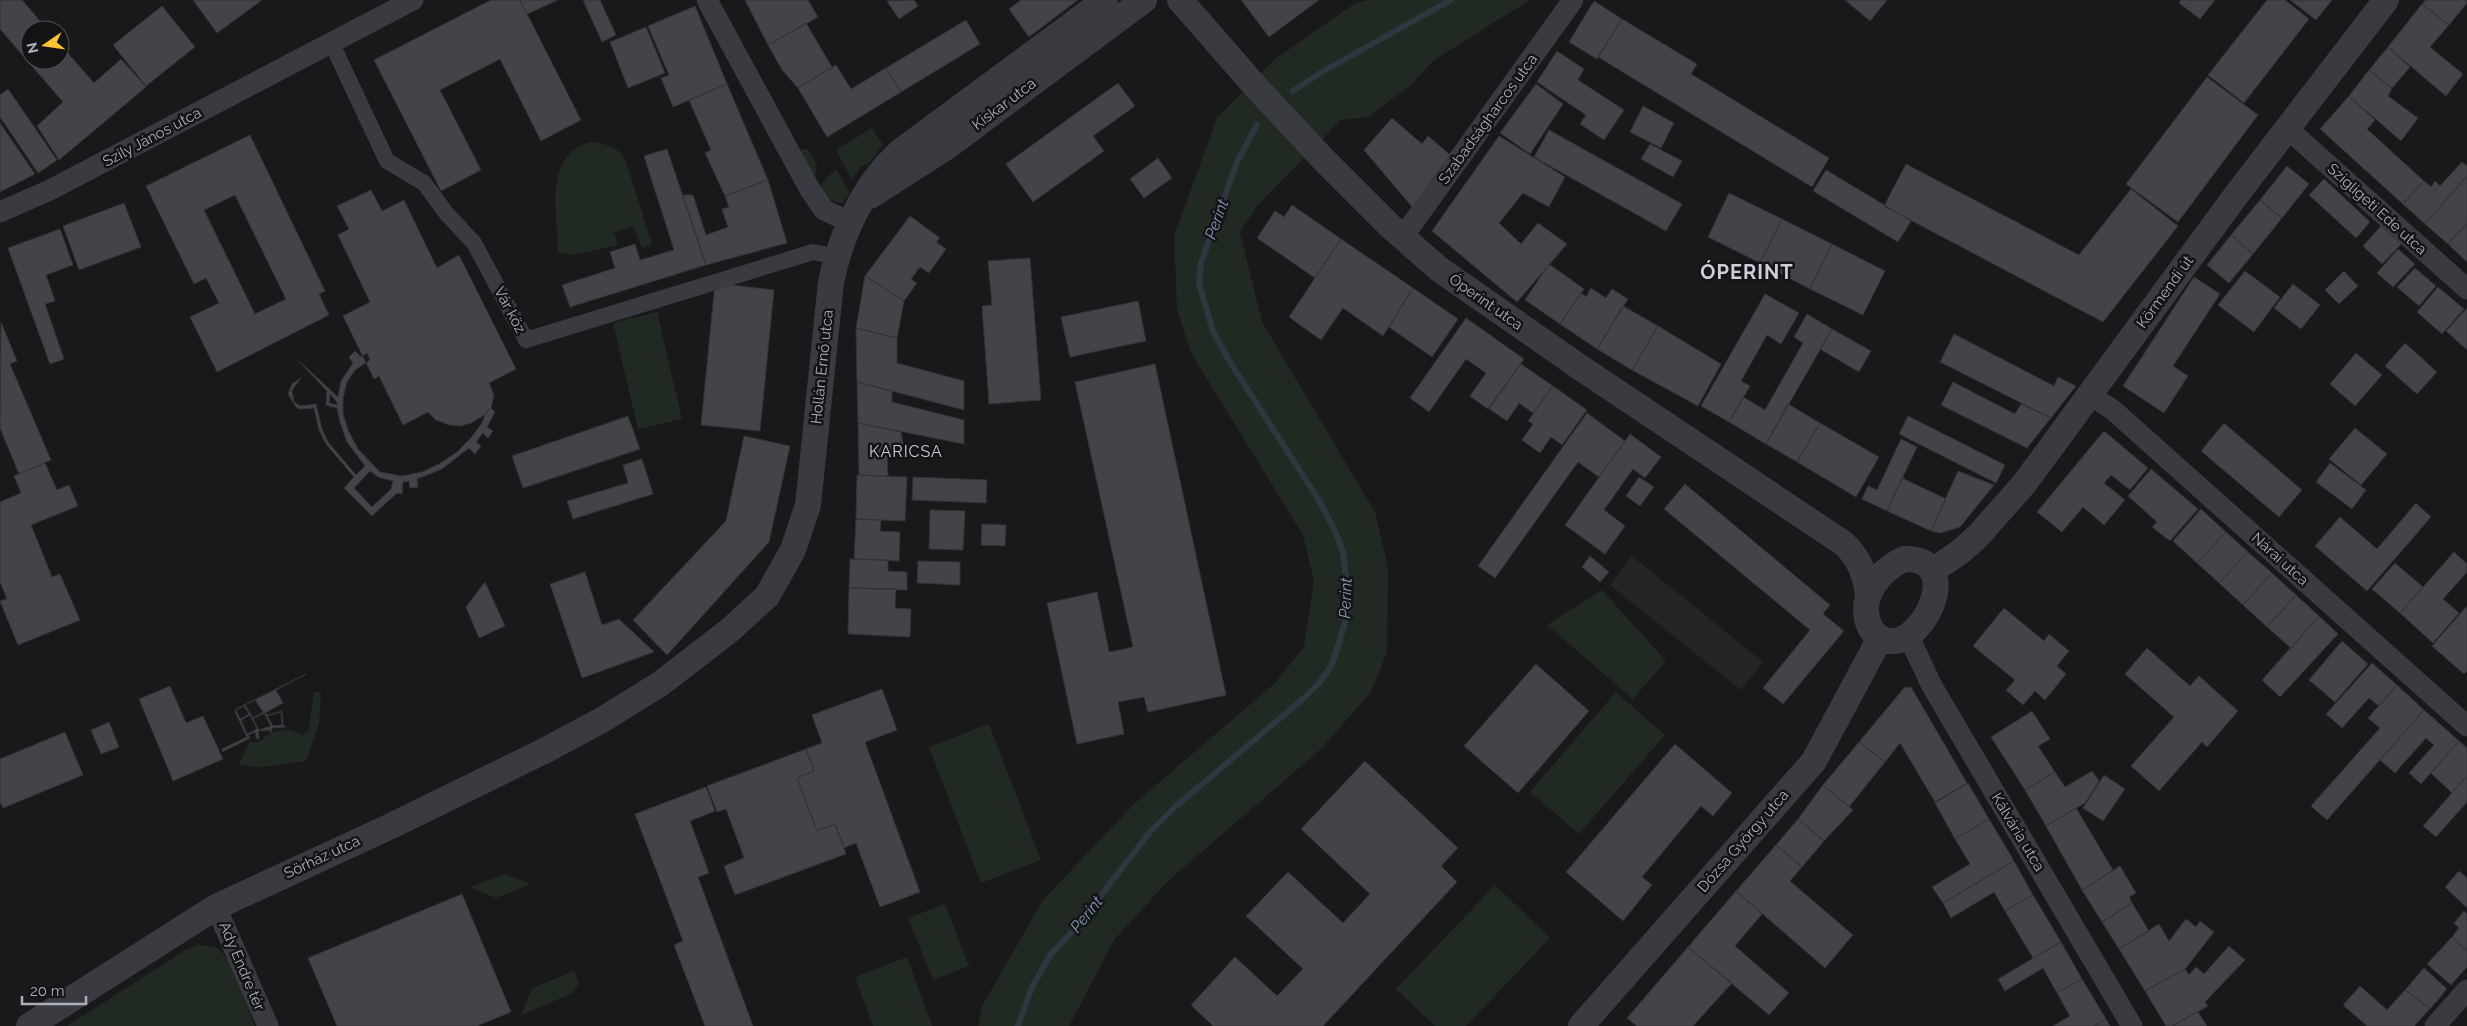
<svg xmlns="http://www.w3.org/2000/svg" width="2467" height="1026" font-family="Raleway,sans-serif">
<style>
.built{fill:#252528}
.green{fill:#202a22}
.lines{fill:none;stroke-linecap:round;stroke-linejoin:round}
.stream{stroke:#2e3740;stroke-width:6}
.building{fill:#434448;stroke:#333337;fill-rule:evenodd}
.pedestrian{stroke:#3a3a41;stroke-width:16}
.minor{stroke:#3a3a41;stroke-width:21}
.tertiary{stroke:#3a3a41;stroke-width:26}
.labels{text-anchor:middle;stroke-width:5;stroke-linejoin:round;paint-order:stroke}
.street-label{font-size:15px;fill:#abafbb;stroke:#141416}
.water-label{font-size:16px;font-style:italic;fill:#809ab8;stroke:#141416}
.neighbourhood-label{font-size:16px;letter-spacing:1px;fill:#ccced7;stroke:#141416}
.district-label{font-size:20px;font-weight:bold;letter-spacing:1px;fill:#ccced7;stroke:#141416}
</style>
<rect width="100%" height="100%" fill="#19191b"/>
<path class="built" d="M1632,556L1763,662L1741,690L1610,585Z"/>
<path class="green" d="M1367,0H1530L1434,60L1412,84L1368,117L1341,120L1258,205L1240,232L1262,322L1375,512L1388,568L1387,652L1371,692L1322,748L1168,881L1114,940L1069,1026H978L982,1006L1043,900L1135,803L1274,684L1304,647L1314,580L1303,535L1191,353L1177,309L1174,236L1217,118L1275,59L1354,4Z
M872,128L883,145L868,164L861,166L852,180L836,150Z
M591,142C604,143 618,147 625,159L652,244L642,248L633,226L614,232L618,245L573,255L559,253C556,246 558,237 557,230C554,198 551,151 591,142Z
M801,149H808L817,165L815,177L796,152Z
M836,169L850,193L842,203C831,202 824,197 816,189Z
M657,312L682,419L638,429L613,323Z
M1602,590L1666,661L1633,699L1547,625Z
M314,692H321L319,723L306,761L261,767L239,765L249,742H259C273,730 284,726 302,735L308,732Z
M1616,692L1665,735L1579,834L1530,792Z
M989,724L1041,860L981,883L929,747Z
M504,874L531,884L496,898L470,887Z
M1495,885L1550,938L1466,1026H1435L1396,989Z
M945,904L969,966L933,980L908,918Z
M198,945C205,946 215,946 221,951C233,963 248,1008 255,1026H67L187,949Z
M907,957L932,1026H873L855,977Z
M574,971L579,983L573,993L521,1015L532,988Z"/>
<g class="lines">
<path class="stream" d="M1293,91L1320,73L1451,0
M1018,1026L1032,987L1051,954L1074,930L1150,832L1176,806L1303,699L1320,682L1332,665L1345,623L1348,597L1343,552L1335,531L1320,502L1228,359L1213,331L1199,284L1201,263L1237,162L1257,125"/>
</g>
<path class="building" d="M0,0H22L48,30H30V60H60V44L94,83L121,59L146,87L59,160L37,126L63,102L0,29Z
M193,0H262L217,33Z
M491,0H520L581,120L541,141L500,59L440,90L481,170L441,191L374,60Z
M520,0H558L527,14Z
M583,0H600L616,35L602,42Z
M745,0H808L818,17L768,45Z
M914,0L918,6L899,19L887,1Z
M1021,0H1078L1029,37L1009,9Z
M1241,0H1319L1269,37Z
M1845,0H1887L1870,21Z
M2181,0H2215L2200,19L2179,3Z
M2267,0H2285L2309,19L2244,103L2208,75Z
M2290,0H2332L2316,20Z
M2426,0H2467V3L2449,25L2422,4Z
M1594,1L1622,19L1597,59L1569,42Z
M2422,4L2449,25L2430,47L2463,74L2446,96L2388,47Z
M162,6L195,47L146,86L113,45Z
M695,6L727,84L673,107L661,78L669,75L648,26Z
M1622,19L1697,64L1691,74L1829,158L1812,187L1598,57Z
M966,20L980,44L901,92L886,68Z
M806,23L832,67L798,88L782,70L768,45Z
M646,27L665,73L628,88L610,42Z
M2388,47L2410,67L2392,88L2369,70Z
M1557,51L1584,69L1578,80L1624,110L1604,140L1580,124L1586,115L1537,82Z
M836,65L851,89L886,68L901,92L827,137L798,88Z
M2369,70L2392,88L2388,96L2418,118L2401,141L2349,96Z
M2207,77L2258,115L2178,222L2126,184Z
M1118,83L1135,106L1093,136L1104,151L1033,202L1006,164Z
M727,84L768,180L725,196L705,153L711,150L689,100Z
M1536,84L1563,104L1530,154L1500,133Z
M8,89L57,160L38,173L0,117V95Z
M2349,96L2375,120L2367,129L2424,181L2403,204L2320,129Z
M1643,106L1674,123L1661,148L1630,132Z
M1392,118L1422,144L1428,136L1455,159L1413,208L1364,150Z
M0,123L35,174L0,192Z
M1549,130L1682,204L1666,231L1534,157Z
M250,135L325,291L319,294L329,315L217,372L190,317L219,303L206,278L194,284L146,186ZM235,195L286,299L255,314L204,210Z
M1499,136L1565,177L1549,207L1523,193L1499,223L1521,244L1538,223L1567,244L1517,302L1432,231Z
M1650,144L1682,161L1673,177L1641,159Z
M667,149L706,265L570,307L562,285L615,268L610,252L635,244L640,260L674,250L644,156Z
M1158,158L1172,178L1144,198L1130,179Z
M2462,162L2467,166V176L2425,224L2403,204L2424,181L2431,187L2435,181L2440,186Z
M1906,164L2079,255L2131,189L2178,226L2103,322L1884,206Z
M2287,166L2309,184L2282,218L2260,200Z
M1826,170L1911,221L1898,242L1813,191Z
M2467,176V223L2448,244L2425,224Z
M2324,179L2370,222L2356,238L2309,195Z
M768,180L787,243L706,265L683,195H693L706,235L728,227L722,209L729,207L725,196Z
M371,190L382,211L404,200L437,268L459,255L516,369L489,383L494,395L491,408L483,416L471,423L461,426L449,425L436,420L428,412L403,425L379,376L374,379L343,316L370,302L338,235L349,229L337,206Z
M1729,193L1782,219L1760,263L1708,237Z
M2260,200L2282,218L2253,254L2231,235Z
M124,203L141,247L79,270L63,226Z
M1292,205L1341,239L1315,278L1257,238L1275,211L1284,217Z
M910,216L940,238L936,242L946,249L929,273L920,267L911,279L917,283L904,301L865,276Z
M1782,219L1832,244L1810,289L1760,263Z
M2467,223V262L2448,244Z
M2381,226L2401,244L2382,264L2363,246Z
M60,229L73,265L46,275L55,301L45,304L64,359L50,364L8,248Z
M2231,235L2253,254L2229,283L2207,265Z
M1341,239L1413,288L1383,336L1343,308L1321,340L1289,317Z
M1832,244L1885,271L1863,315L1810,289Z
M2398,249L2415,264L2393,287L2377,273Z
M1030,258L1041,400L989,404L982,306L992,305L988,261Z
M1549,264L1584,289L1560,324L1525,300Z
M2415,268L2436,286L2419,306L2397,287Z
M2245,271L2280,297L2254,332L2218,305Z
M2344,271L2358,286L2339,304L2325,290Z
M865,276L904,301L897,338L856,328Z
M2194,277L2220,294L2173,366L2188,376L2164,413L2123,386Z
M715,283L774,290L760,431L701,425Z
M2293,284L2320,305L2301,329L2274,308Z
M2438,287L2464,309L2442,334L2417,312Z
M1413,288L1458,319L1432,357L1389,327Z
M1591,288L1606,298L1612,289L1628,299L1597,349L1560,324L1581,293L1586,297Z
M1765,294L1799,313L1781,344L1767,335L1741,381L1750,386L1729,422L1701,406Z
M1138,301L1146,341L1070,357L1061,317Z
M1623,306L1658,326L1632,370L1597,349Z
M2467,308V350L2446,331Z
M1807,314L1832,329L1766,444L1729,422L1743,397L1765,410L1803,343L1794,337Z
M1466,318L1524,359L1488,409L1470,396L1486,373L1466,359L1429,412L1410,398Z
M1,322L17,361L10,364L51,460L19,474L0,428Z
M1658,326L1721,364L1698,406L1632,370Z
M856,328L897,338V363L964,381V410L857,382Z
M1832,329L1871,351L1859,372L1820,349Z
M1954,334L2054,386L2058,377L2076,386L2051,418L1940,362Z
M2405,343L2437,372L2417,394L2385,366Z
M355,351L361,357L367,353L370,360L355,370L347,382L343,398V414L348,430L358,449L380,472L402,476L422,472L439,464L457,452L471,438L482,423L486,412L491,408L495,412L487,427L493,431L488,438L483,433L476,442L481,446L475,454L469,448L442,469L417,479L418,487L410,488L409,481L403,482L402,494L397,493L372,516L344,488L354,477L326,444L319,430L314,408L300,409L296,407L288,394L292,384L301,378L292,390L294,402L300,406L316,404L322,429L328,442L356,475L365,466L347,442L340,422L337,408L326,405L327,391L298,360L338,397L341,381L353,363L349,357ZM330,394L337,402V405L329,403ZM370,471L378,477L393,481L391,489L372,507L354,488Z
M2356,353L2382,375L2355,406L2330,384Z
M1155,364L1226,695L1148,712L1144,697L1118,702L1124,734L1077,744L1047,603L1097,592L1109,652L1133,647L1075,382Z
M1521,364L1553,386L1533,413L1519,403L1507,421L1489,409Z
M857,382L892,391V402L964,420V444L858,423Z
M1953,382L2015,414L2021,404L2051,418L2027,448L1941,405Z
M1553,386L1587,410L1562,445L1551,437L1540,453L1522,440L1533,424L1528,421Z
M1788,404L1820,423L1797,462L1766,444Z
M1587,413L1625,441L1599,477L1578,462L1495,578L1478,566Z
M628,416L640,449L523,488L512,456Z
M1908,416L2005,465L1996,483L1899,434Z
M858,423L901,432L904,451H887L888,476L859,475Z
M1820,423L1879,457L1856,497L1797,462Z
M2224,423L2302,490L2279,517L2201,451Z
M2355,428L2387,454L2361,485L2329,459Z
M2104,431L2148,468L2130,490L2111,475L2104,483L2125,500L2104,525L2083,507L2062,532L2037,512Z
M1630,434L1661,457L1645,478L1633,469L1604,510L1625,526L1605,554L1565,525Z
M744,436L790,446L769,542L667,655L633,620L726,521Z
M1901,439L1917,447L1887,511L1862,499L1868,486L1877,490Z
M642,459L653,494L573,519L567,501L628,483L623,465Z
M45,463L57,490L69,485L78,506L31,525L52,577L60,574L80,620L18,645L0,601L7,599L0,582V502L21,493L14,476Z
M2330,463L2366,490L2352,509L2316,482Z
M2151,469L2198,509L2170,541L2152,527L2157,522L2128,496Z
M1958,471L1994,485L1960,527L1940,533L1931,531Z
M857,475L907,477L905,521L856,519Z
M913,477L987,480L986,503L912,500Z
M1639,477L1654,487L1640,506L1626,496Z
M1902,478L1946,499L1931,531L1887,511Z
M1685,484L1830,605L1823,614L1844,631L1783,704L1763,688L1810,630L1664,509Z
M2416,503L2431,517L2367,591L2315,546L2340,517L2377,549Z
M2201,509L2226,532L2197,563L2173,541Z
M930,510L965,511L963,550L929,549Z
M856,519L881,520L880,531L900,532L899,561L854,559Z
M982,524L1006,525L1005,546L981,545Z
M2226,532L2248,552L2219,583L2197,563Z
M2248,552L2272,573L2243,605L2219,583Z
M2454,552L2467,564V572L2443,599L2459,613L2433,643L2400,613Z
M1590,556L1609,572L1600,582L1582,567Z
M850,559L888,560V571L907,572V590L849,588Z
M918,561L960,562V585L917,583Z
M2395,563L2423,587L2400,613L2372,589Z
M585,572L602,625L619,619L654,652L582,678L550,584Z
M2272,573L2296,595L2267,627L2243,605Z
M485,582L505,626L479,638L466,607Z
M849,588L896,589L895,608L911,609L910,637L848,634Z
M2296,595L2319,616L2291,648L2267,627Z
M2467,606V671L2464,674L2432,646Z
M2004,608L2044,641L2049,634L2069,651L2057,666L2066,674L2045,700L2035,691L2023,705L2006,690L2015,680L1973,646Z
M2319,616L2338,634L2280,697L2262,680Z
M2342,641L2368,664L2335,702L2309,680Z
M2147,648L2190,686L2199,676L2238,711L2207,747L2202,742L2159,791L2131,766L2174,717L2125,674Z
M2372,663L2397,685L2379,706L2369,698L2342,728L2326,714Z
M1536,664L1589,711L1518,793L1464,746Z
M306,674L276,690L283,703L265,713L267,715L282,711L283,725L286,727L272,728L271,733L269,730L258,731L259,739H257L255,732L248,735L250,738L222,752V749L247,737L235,712L236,709ZM255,700L263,712L253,718L245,705ZM244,706L249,714L240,719L236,710ZM281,712L282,725L273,726L267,716ZM264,713L271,726L259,730L253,719ZM250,715L257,729L247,734L241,720Z
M2397,685L2424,710L2327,820L2311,806L2380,728L2368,718Z
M170,686L186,723L203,716L223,759L173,781L139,699Z
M1911,687L1967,783L1935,802L1900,743L1885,762L1859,742L1904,688Z
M882,689L897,730L865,742L920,892L880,907L856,843L844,848L835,824L817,831L797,778L814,771L806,749L822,743L812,715Z
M2424,710L2459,741L2421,784L2409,773L2434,745L2426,738L2395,773L2380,760Z
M2032,711L2050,739L2038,746L2055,772L2025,790L1991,737Z
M109,722L119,747L101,754L91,730Z
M65,732L83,775L3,808L0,802V759Z
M2459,741L2467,748V776L2452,793L2431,773Z
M1859,742L1885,762L1849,807L1823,785Z
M1675,744L1732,793L1713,816L1701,806L1642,877L1652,885L1623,921L1566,872Z
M806,749L814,771L797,778L817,831L835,824L846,854L735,895L724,866L744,858L726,809L717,812L707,786Z
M1365,761L1458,848L1441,866L1457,882L1323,1026H1213L1191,1005L1235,957L1277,996L1303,969L1246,916L1288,872L1343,923L1370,894L1301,829Z
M2092,771L2099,781L2085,803L2046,826L2025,790L2055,772L2065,787Z
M2104,775L2125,789L2103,821L2083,808Z
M2467,776V802L2436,837L2423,826Z
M1968,783L1989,819L1955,839L1935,803Z
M1823,785L1853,810L1824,841L1798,819Z
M706,787L715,811L690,821L709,873L698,877L753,1026H705L674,945L683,941L635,814Z
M2076,808L2113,870L2082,890L2046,826Z
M1798,819L1824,841L1802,867L1776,845Z
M1989,819L2014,861L1943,903L1932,887L1970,864L1955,839Z
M1776,845L1802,867L1790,881L1853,935L1825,968L1736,891Z
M2014,861L2033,895L2005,911L1994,892L1951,918L1943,903Z
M2120,866L2136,893L2129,897L2132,903L2102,922L2082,890Z
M2459,871L2467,878V908L2445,887Z
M1736,891L1762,914L1735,946L1789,993L1769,1015L1688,947Z
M462,894L511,1012L477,1026H337L308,958Z
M2033,895L2061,942L2033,958L2005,911Z
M2132,903L2149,931L2119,949L2102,922Z
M2464,911L2467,914V951L2452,937L2459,928L2454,923Z
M2186,919L2196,927L2200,921L2214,932L2185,969L2145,991L2119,949L2159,924L2169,941Z
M2452,937L2467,951V967L2451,985L2427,964Z
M2061,942L2082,979L2057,993L2043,968L2005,991L1998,979Z
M2229,946L2245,960L2205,1002L2208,1006L2172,1026H2166L2145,991L2185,969L2189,975L2196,967L2204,974Z
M1688,947L1732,983L1693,1026H1637L1627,1018Z
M2424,968L2447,989L2430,1009L2405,990Z
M2082,979L2106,1019L2093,1026H2053L2070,1016L2057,993Z
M2360,986L2387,1010L2405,990L2430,1009L2414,1026H2367L2343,1005Z
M2198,1012L2207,1026H2172Z
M2106,1019L2110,1026H2093Z"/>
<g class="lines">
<path class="pedestrian" d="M332,44L387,161L424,183L446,213L474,243L526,340L813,252L836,257"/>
<path class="minor" d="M707,0L809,188L824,210L850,222
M2287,128L2467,289
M0,212L50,190L413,0
M1402,238L1573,0
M2090,395L2113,410L2467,726
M1908,635L1932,686L2132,1026
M216,907L268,1026
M2435,1026L2467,990"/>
<path class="tertiary" d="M1180,0L1255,86L1324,160L1390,226L1439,269L1581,368L1843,543C1859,557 1866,576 1868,596
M870,196L948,146L1144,0
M1904,559C1964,558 1926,639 1894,641C1870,643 1862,615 1868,597C1874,579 1889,566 1904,559Z
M1932,571L1960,552L1978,536L2024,484L2237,194L2386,0
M29,1026L216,907L391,826L546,750L602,720L660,684L730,630L767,596L793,550L808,505L831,282C841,234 864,184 901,151L1105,0
M1581,1026L1814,761L1880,638"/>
</g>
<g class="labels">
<g class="street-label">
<text transform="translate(1004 104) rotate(-37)" y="5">Kiskar utca</text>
<text transform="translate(1488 119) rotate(-54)" y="5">Szabadságharcos utca</text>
<text transform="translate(152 137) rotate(-28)" y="5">Szily János utca</text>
<text transform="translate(2377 209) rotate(42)" y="5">Szigligeti Ede utca</text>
<text transform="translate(2165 292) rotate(-54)" y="5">Körmendi út</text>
<text transform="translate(1486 302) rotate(35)" y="5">Óperint utca</text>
<text transform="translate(510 310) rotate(62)" y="5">Vár köz</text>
<text transform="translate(822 367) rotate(-84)" y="5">Hollán Ernő utca</text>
<text transform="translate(2280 559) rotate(42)" y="5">Nárai utca</text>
<text transform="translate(2018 832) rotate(59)" y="5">Kálvária utca</text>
<text transform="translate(1743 841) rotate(-49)" y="5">Dózsa György utca</text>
<text transform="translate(322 857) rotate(-25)" y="5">Sörház utca</text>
<text transform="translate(242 966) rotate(67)" y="5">Ady Endre tér</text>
</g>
<g class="water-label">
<text transform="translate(1216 219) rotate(-70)" y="6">Perint</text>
<text transform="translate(1345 598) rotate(-88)" y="6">Perint</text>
<text transform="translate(1086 914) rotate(-51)" y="6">Perint</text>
</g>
<g class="neighbourhood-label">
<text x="906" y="457">KARICSA</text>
</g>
<g class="district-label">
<text x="1747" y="279">ÓPERINT</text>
</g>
</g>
<g transform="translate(45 45) rotate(257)"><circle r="24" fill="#141416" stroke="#505258"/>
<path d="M0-4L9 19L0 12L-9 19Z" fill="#fbc531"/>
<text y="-8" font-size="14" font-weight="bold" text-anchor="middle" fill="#abafbb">N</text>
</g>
<path d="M22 996v8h64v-8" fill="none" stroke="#abafbb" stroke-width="2.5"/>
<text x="30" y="996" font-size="15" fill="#abafbb" stroke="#141416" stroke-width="4" paint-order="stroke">20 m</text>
</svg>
